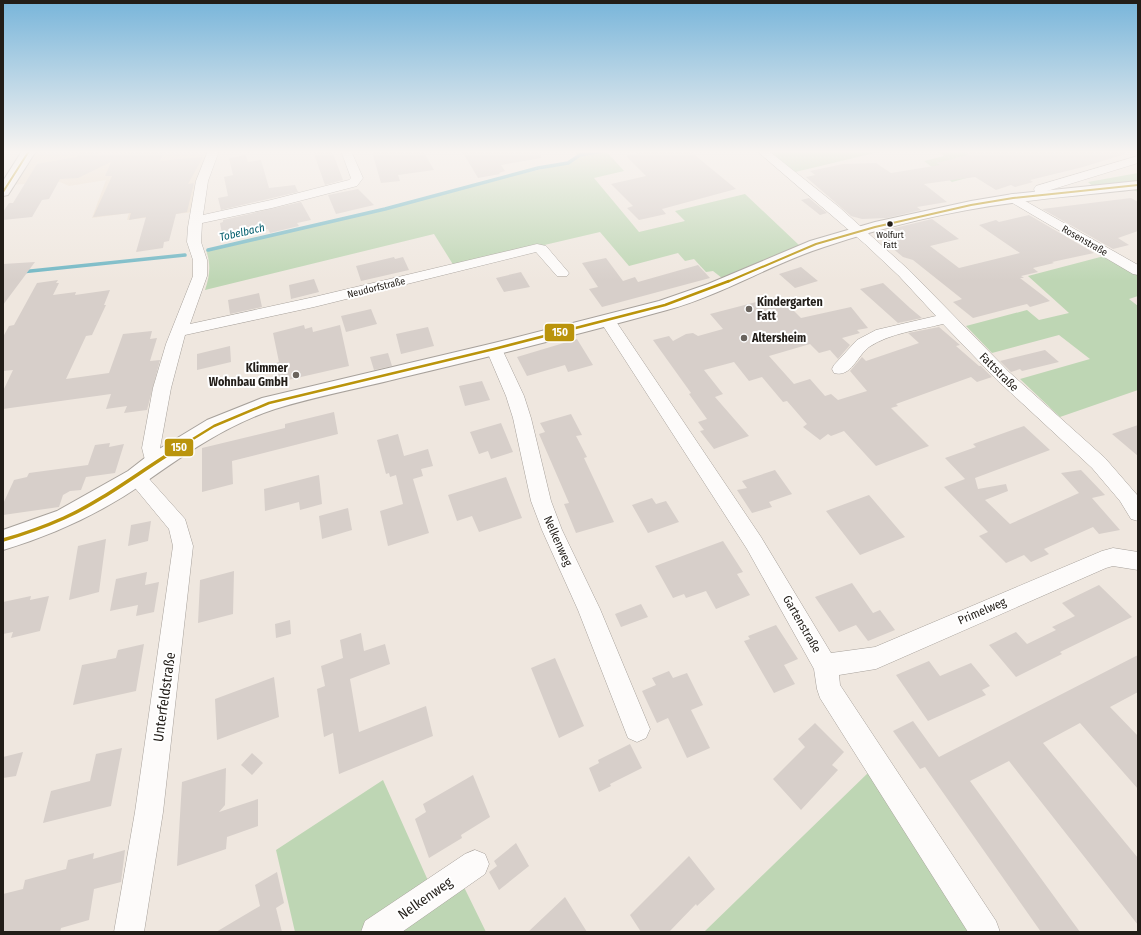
<svg xmlns="http://www.w3.org/2000/svg" width="1141" height="935" font-family="'Fira Sans Condensed',sans-serif">
<style>
.built{fill:#eaddce}
.green{fill:#bed6b4}
.lines{fill:none;stroke-linecap:round;stroke-linejoin:round}
.stream{stroke:#70b7c4;stroke-width:3.5}
.building{fill:#d7cfca}
.minor-casing{stroke:#a7a19b;stroke-width:1}
.tertiary-casing{stroke:#a7a19b;stroke-width:2}
.secondary-casing{stroke:#a7a19b;stroke-width:2}
.minor{fill:#fdfbfa;fill-rule:evenodd}
.tertiary{fill:#fdfbfa;fill-rule:evenodd}
.secondary{fill:#f7f3f2;fill-rule:evenodd}
.bus-1-far2-casing{stroke:#fff;stroke-width:4}
.bus-1-far1-casing{stroke:#fff;stroke-width:5}
.bus-1-casing{stroke:#fff;stroke-width:6}
.bus-1-far2{stroke:#ba940c;stroke-width:2}
.bus-1-far1{stroke:#ba940c;stroke-width:2.5}
.bus-1{stroke:#ba940c;stroke-width:3.5}
.bus-dot{fill:#221d18;stroke:#fff;stroke-width:1.5}
.poi-dot{fill:#6a645e;stroke:#fff;stroke-width:1.5}
.labels{text-anchor:middle;stroke-width:4;stroke-linejoin:round;paint-order:stroke}
.far-bus-label{font-size:9px;fill:#221d18;stroke:#fff}
.far-street-label{font-size:10px;fill:#221d18;stroke:#fff}
.far-water-label{font-size:11px;font-style:italic;fill:#025d6d;stroke:#fff}
.poi-label{font-size:12px;font-weight:bold;fill:#221d18;stroke:#fff;text-anchor:start}
.street-label{font-size:12px;fill:#221d18;stroke:#fff}
.near-street-label{font-size:14px;fill:#221d18;stroke:#fff}
.line-badge{stroke:#fff;stroke-width:1.5}
.badge-label{font-size:11px;text-anchor:middle;font-weight:bold;fill:#fff}
</style>
<rect width="100%" height="100%" fill="#efe7df"/>
<path class="built" d="M29,151H210L193,212L127,220L129,213L92,218L106,180L69,186L60,182L7,185Z"/>
<path class="green" d="M574,151H606L624,171L594,178L639,232L685,221L675,211L745,194L800,246L722,278L713,271L706,272L694,259L685,261L678,253L629,266L600,232L454,266L434,234L205,290C210,276 211,264 206,250L385,209L475,184L569,163L579,157Z
M763,151H883L791,173Z
M936,151H1065L952,182L924,161L944,156Z
M1138,173V192L1123,186L1096,189L1088,182Z
M1108,255L1138,272V296L1129,299L1138,306V390L1060,417L1020,379L1090,359L1059,335L992,353L966,326L1027,310L1039,320L1069,313L1028,276Z
M870,771L972,932H704Z
M383,780L430,885L462,883L486,932H295L276,850Z"/>
<g class="lines">
<path class="stream" d="M208,250L385,209L538,168L568,163L580,155L604,151
M21,272L185,255"/>
</g>
<path class="building" d="M80,151H100L97,156L130,153L135,151H164L160,161L203,157L188,184L194,183L187,212L176,214L169,241L164,242L163,248L136,252L146,217L129,220L131,213L93,217L112,176H105L111,162L78,178L60,179L49,199L42,200L32,217L3,220V212L9,203H13L37,164L77,157Z
M313,151H332L343,180L325,185Z
M383,151H423L434,170L398,175L400,181L381,183L372,152Z
M462,151H540L541,158L501,165L505,171L499,173L500,174L478,178Z
M648,151H690L736,189L662,209L666,214L639,220L627,208L633,206L611,184L646,176L626,156Z
M961,151H1125V154L1083,167L1030,180L1033,182L1015,187L1011,185L996,190L975,177L924,184L947,202L917,207L921,210L887,218L862,219L851,216L806,177L815,175L810,171L843,164L876,163L891,173L940,165L936,163L969,155Z
M246,155L248,162L261,160L269,188L295,185L298,192L221,210L218,198L228,196L224,177L233,175L229,158Z
M358,189L374,205L336,214L328,195Z
M809,198L827,213L820,215L801,200Z
M1131,198L1138,202V231L1118,238L1129,245L1113,249L1042,209Z
M301,202L311,220L297,223L299,226L270,233L268,229L223,239L220,223L223,222V220Z
M1029,215L1094,253L1052,262L1054,263L1033,268L1038,272L1021,276L1024,278H1020L1050,301L1030,307L1027,304L973,318L953,302L962,299L913,260L903,257L879,237L882,231L932,219L959,239L930,246L959,268L1020,253L979,225L996,220L999,222Z
M394,257L395,259L403,257L409,270L361,281L356,266Z
M606,258L623,281L635,277L638,282L698,265L710,278L602,307L589,289L598,287L582,263Z
M35,262L3,305V264Z
M801,267L818,281L795,288L779,274Z
M521,272L530,287L504,292L496,278Z
M314,279L319,292L291,299L289,285Z
M58,280L56,283H59L53,295L76,292L75,295L110,290L104,305H106L92,335L86,336L66,379L109,373L123,334L152,331L150,339L157,338L150,361L160,360L147,410L124,413L127,406L106,409L111,394L3,409V391L13,370L3,371V337L9,326L14,325L37,283Z
M883,283L910,308L922,318L898,323L860,289Z
M259,293L262,307L230,314L228,300Z
M779,296L801,318L851,307L868,328L857,330L860,333L842,338L850,345L838,359L830,350L819,353L810,344L769,356L794,384L810,379L825,396L831,394L838,400L867,391L850,371L862,357L866,361L919,343L908,333L939,327L960,345L956,346L979,366H981L992,377L977,382L971,377L896,404L898,406L891,408L929,446L876,466L844,431L831,436L828,434L820,440L803,427L807,424L787,401L783,402L762,377L749,381L734,362L704,370L723,394L715,397L749,436L714,449L700,431L704,430L698,422L707,419L689,394L691,393L653,340L669,336L673,341L686,334L693,333L698,336L723,329L710,314Z
M371,309L377,324L346,332L341,316Z
M304,325L305,329L312,327L313,332L340,325L349,366L279,382L276,363L279,362L273,333Z
M428,327L434,346L401,354L396,334Z
M577,339L593,365L568,372L565,365L527,376L517,357Z
M230,346L231,362L197,370V354Z
M1045,350L1059,362L1022,371L1020,369L1011,372L1000,361Z
M388,353L392,366L374,370L370,357Z
M482,381L490,400L465,406L459,386Z
M334,412L338,434L232,461L233,484L202,492V448L285,428V424Z
M571,414L582,435L576,436L587,457L584,458L614,522L576,533L564,504L569,503L539,434L545,432L540,423Z
M501,423L513,452L491,459L488,451L479,454L470,432Z
M1138,425V456L1112,434Z
M1024,426L1050,450L975,478L978,489L1006,484L1008,491L985,500L1010,524L1079,493L1061,473L1081,470L1105,495L1092,498L1120,530L1099,534L1093,527L1044,549L1049,554L1031,562L1024,555L1006,563L979,536L988,532L944,487L965,479L945,458L976,447L973,444Z
M398,434L404,456L428,449L433,466L421,469L423,476L413,479L429,533L388,546L380,511L403,504L396,475L390,477L389,473L386,474L377,440Z
M110,443L109,447L124,444L115,473L86,477L81,490L70,491L63,495L59,507L3,515V504L14,480L27,477L29,473L88,465L95,445Z
M775,470L792,494L769,502L772,507L752,513L737,490L747,488L742,481Z
M319,475L322,504L300,510L299,502L265,511L264,489Z
M506,477L522,518L479,532L472,516L457,521L448,495Z
M869,495L905,537L860,555L826,511Z
M652,498L656,504L666,501L679,522L648,533L632,505Z
M348,508L352,530L322,539L319,516Z
M151,521L148,541L128,546L131,525Z
M106,539L99,592L69,600L78,546Z
M723,541L743,572L737,574L750,595L716,609L706,591L686,598L684,594L673,598L655,566Z
M234,571L233,614L198,623L200,580Z
M147,572L145,585L159,582L154,612L136,616L138,605L110,611L116,579Z
M852,583L873,613L880,610L895,630L868,641L856,625L839,632L815,597Z
M1099,585L1132,617L1060,652L1062,654L1016,677L989,645L1016,632L1027,644L1056,630L1052,627L1075,616L1062,603Z
M31,596L30,600L49,596L40,631L11,638L13,632L3,634V602Z
M641,604L648,617L621,627L615,614Z
M290,620L291,634L276,638L275,624Z
M776,625L798,659L784,665L795,684L774,693L744,641L750,639L748,636Z
M361,633L364,651L385,644L390,664L350,679L359,732L426,706L433,736L339,774L333,733L324,737L317,689L325,686L321,666L343,658L340,640Z
M144,644L136,691L73,705L82,665L116,658L118,650Z
M1138,655V692L1110,707L1138,736V789L1080,723L1043,743L1138,858V925L1009,761L970,781L1080,932H1041L925,767L920,769L893,731L913,721L939,757Z
M555,658L584,726L559,738L531,668Z
M929,661L940,676L971,663L990,686L982,690L986,695L928,721L896,675Z
M669,671L673,678L687,673L703,705L691,710L710,748L687,758L668,718L657,723L642,691L656,685L652,678Z
M274,677L279,717L217,740L215,699Z
M815,723L844,752L832,765L838,770L801,810L773,779L805,747L798,739Z
M630,744L642,768L610,784L611,786L599,792L589,768L599,763L598,760Z
M122,748L111,806L43,823L51,791L90,781L96,754Z
M23,752L16,776L3,778V757Z
M252,753L263,763L252,775L241,765Z
M226,768L225,805L219,812L258,799V826L227,837L226,849L177,866L182,782Z
M473,775L490,817L461,835L462,838L429,858L415,819L426,812L423,804Z
M516,843L529,866L499,890L489,872L497,866L494,861Z
M125,850L121,882L94,889L89,920L61,928L60,932H3V894L23,889L25,880L66,869L68,860L94,853L93,859Z
M689,856L715,889L697,906L696,904L669,932H641L630,915Z
M277,872L284,903L276,908L282,932H216L260,906L255,885Z
M565,897L587,932H528Z"/>
<g class="lines">
<defs>
<path id="minor" d="M208,151H219L208,181L203,215L271,200L349,180L351,178L341,151H351L363,178L357,186L272,208L202,223L201,242L207,260V276L190,324L314,297L537,244L546,246L569,273L567,276H557L536,252L314,307L185,335L171,388L160,448L163,463L161,468L154,470L147,468L142,448L153,388L166,344L193,276V260L187,242L188,227L196,181Z
M757,151H769L839,207L909,270L1009,372L1105,458L1138,496V521L1131,519L1120,501L1092,468L997,380L943,324C919,330 890,333 869,347C857,356 851,378 834,373L832,369L834,365L857,340L876,330L936,316L899,276L865,244Z
M1138,156V163L1047,191L1045,198H1037L1034,189L1036,186Z
M1013,194L1138,265V275L1133,274L1009,201L1007,198L1009,195Z
M608,316L613,317L761,537L831,653L875,647L1102,551L1113,548L1138,552V570L1113,566L1106,568L876,669L839,675L840,685L996,921L1000,932H968L820,698L817,689L814,669L747,549L600,321L603,317Z
M494,344L500,345L502,349L524,396L531,418L551,501L562,530L600,609L650,729L646,738L637,742L628,738L578,610L542,530L531,501L513,418L506,396L486,349L488,345Z
M136,469L143,472L185,519L193,546L163,812L144,932H114L135,812L173,546L169,529L126,477L129,472Z
M475,850L485,854L489,864L485,874L402,932H361L365,921L465,854Z"/>
<path id="tertiary" d="M1138,181V189C1096,194 1054,197 1012,203C950,211 883,227 824,247C771,264 722,295 667,310C580,334 492,356 404,377C361,388 317,396 275,409C226,425 185,454 144,483C101,513 53,535 3,550V530L57,511L128,471L146,457L207,420L262,398L494,343L659,301L708,284L810,241L875,222L971,201L1013,194Z"/>
<path id="secondary" d="M22,151H36L8,195L3,196V181Z"/>
</defs>
<use href="#minor" class="minor-casing"/>
<use href="#tertiary" class="tertiary-casing"/>
<use href="#secondary" class="secondary-casing"/>
<use href="#minor" class="minor"/>
<use href="#tertiary" class="tertiary"/>
<use href="#secondary" class="secondary"/>
<defs>
<path id="bus-1-far2" d="M3,192L29,151
M727,282L816,244L875,227L971,205L1013,198L1138,185"/>
<path id="bus-1-far1" d="M175,450L214,426L269,403L494,349L665,305L729,281"/>
<path id="bus-1" d="M3,540C24,534 44,527 64,518C104,500 139,472 177,449"/>
</defs>
<use href="#bus-1-far2" class="bus-1-far2-casing"/>
<use href="#bus-1-far1" class="bus-1-far1-casing"/>
<use href="#bus-1" class="bus-1-casing"/>
<use href="#bus-1-far2" class="bus-1-far2"/>
<use href="#bus-1-far1" class="bus-1-far1"/>
<use href="#bus-1" class="bus-1"/>
</g>
<linearGradient id="sky" x2="0" y2="1"><stop stop-color="#78b5da"/><stop offset="0.54" stop-color="#f8f4f1"/><stop offset="1" stop-color="#f8f4f1" stop-opacity="0"/></linearGradient>
<rect width="1141" height="281" fill="url(#sky)"/>
<circle class="bus-dot" cx="890" cy="224" r="3.5"/>
<g class="poi-dot">
<circle cx="749" cy="309" r="4"/>
<circle cx="744" cy="338" r="4"/>
<circle cx="296" cy="375" r="4"/>
</g>
<g class="labels">
<g class="far-bus-label">
<text x="890" y="238">Wolfurt<tspan x="890" dy="10">Fatt</tspan></text>
</g>
<g class="far-street-label">
<text transform="translate(1085 240) rotate(30)" y="4">Rosenstraße</text>
<text transform="translate(376 287) rotate(-14)" y="4">Neudorfstraße</text>
</g>
<g class="far-water-label">
<text transform="translate(242 232) rotate(-13)" y="4">Tobelbach</text>
</g>
<g class="poi-label">
<text x="757" y="306">Kindergarten<tspan x="757" dy="14">Fatt</tspan></text>
<text x="752" y="342">Altersheim</text>
<text x="288" y="372" text-anchor="end">Klimmer<tspan x="288" dy="14">Wohnbau GmbH</tspan></text>
</g>
<g class="street-label">
<text transform="translate(999 372) rotate(45)" y="4">Fattstraße</text>
<text transform="translate(558 541) rotate(66)" y="4">Nelkenweg</text>
<text transform="translate(982 611) rotate(-23)" y="4">Primelweg</text>
<text transform="translate(802 624) rotate(60)" y="4">Gartenstraße</text>
</g>
<g class="near-street-label">
<text transform="translate(164 697) rotate(-82)" y="5">Unterfeldstraße</text>
<text transform="translate(425 898) rotate(-35)" y="5">Nelkenweg</text>
</g>
</g>
<g class="line-badge">
<rect x="544" y="323" width="31" height="19" rx="4" fill="#ba940c"/>
<rect x="164" y="438" width="30" height="19" rx="4" fill="#ba940c"/>
</g>
<g class="badge-label">
<text x="560" y="336">150</text>
<text x="179" y="451">150</text>
</g>
<rect width="1141" height="935" fill="none" stroke="#221d18" stroke-width="8"/>
</svg>
